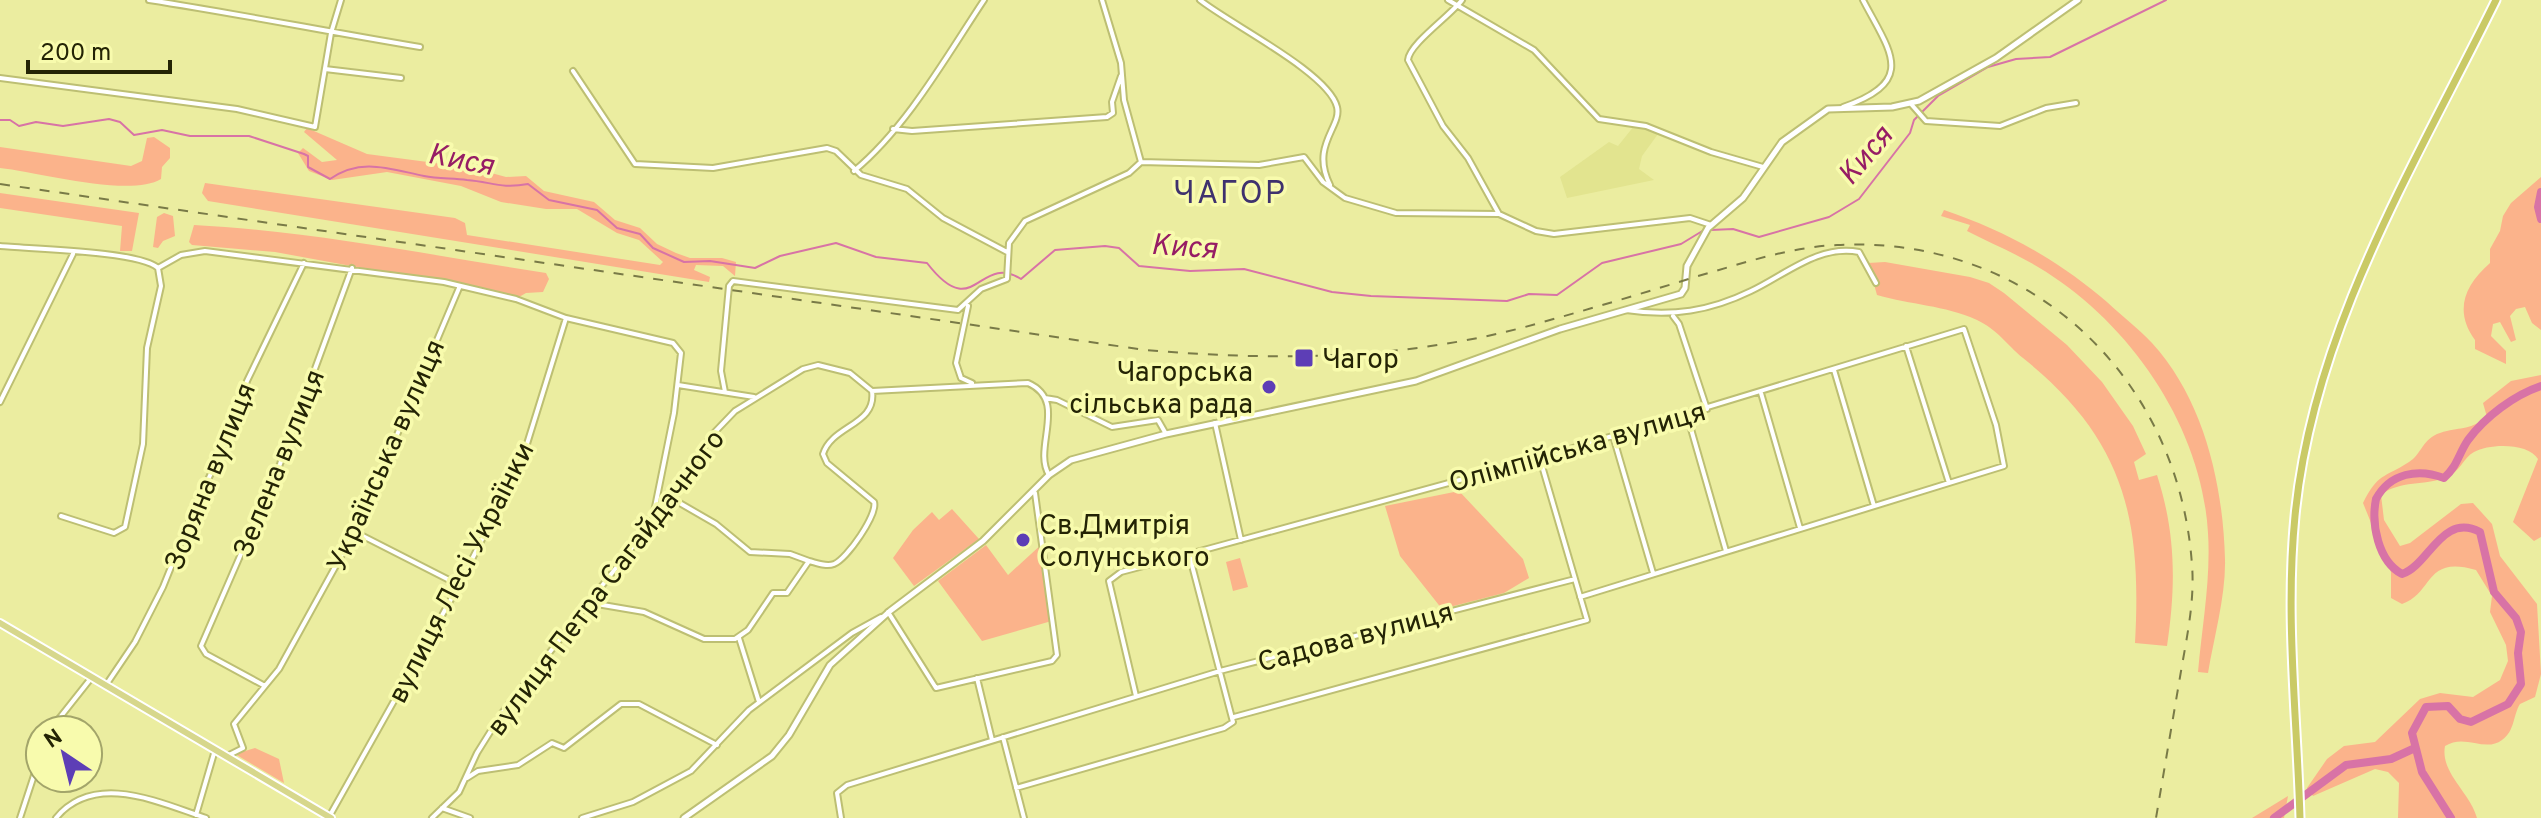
<svg xmlns="http://www.w3.org/2000/svg" width="2541" height="818" font-family="Overpass,sans-serif">
<style>
.built{fill:#e2e48f}
.green{fill:#fbb38b}
.lines{fill:none;stroke-linecap:round;stroke-linejoin:round}
.stream{stroke:#d873a6;stroke-width:2}
.river{stroke:#d873a6;stroke-width:8}
.minor-casing{stroke:#bdbf73;stroke-width:8}
.tertiary-casing{stroke:#bdbf73;stroke-width:9}
.primary-casing{stroke:#fff;stroke-width:10}
.trunk-casing{stroke:#fff;stroke-width:11}
.minor{stroke:#fff;stroke-width:4}
.tertiary{stroke:#fff;stroke-width:5}
.primary{stroke:#d7d78c;stroke-width:6}
.trunk{stroke:#caca66;stroke-width:7}
.rail{stroke:#797a47;stroke-width:2;stroke-dasharray:10 10;stroke-linecap:butt}
.poi-dot{fill:#5d3eb6;stroke:#f8fbad;stroke-width:3}
.labels{text-anchor:middle;stroke-width:7;stroke-linejoin:round;paint-order:stroke}
.poi-label{font-size:28px;fill:#242405;stroke:#f8fbad;text-anchor:start}
.street-label{font-size:28px;fill:#242405;stroke:#f8fbad}
.water-label{font-size:30px;font-style:italic;fill:#961d65;stroke:#f8fbad}
.quarter-label{font-size:32px;letter-spacing:2px;fill:#3f326e;stroke:#f8fbad}
</style>
<rect width="100%" height="100%" fill="#ebeda0"/>
<path class="built" d="M1634,126L1658,134L1642,156L1639,169L1654,180L1567,198L1560,177L1609,142L1618,146Z"/>
<path class="green" d="M307,128L367,154L473,168L506,177L526,176L544,191L594,202L615,220L640,228L657,244L676,253L690,258H722L736,262L735,276L723,266L696,265L694,270L710,277L709,282L208,201L202,193L205,183L455,218L465,223L467,235L660,265L663,262L639,240L617,233L577,209H546L501,202L461,186L387,172L332,180L309,171L298,153L303,148L322,162L337,160L304,132Z
M154,137L170,148V158L162,167L161,179C130,198 38,172 0,168V147L131,166L142,161L147,138Z
M2541,177V330L2532,323L2525,307L2516,309L2510,316L2516,340L2511,342L2500,322L2493,324L2491,336L2506,351V364L2475,349V340C2454,311 2464,286 2490,263V249L2500,231L2503,216L2511,203Z
M0,193L139,213L132,251H120L122,226L0,208Z
M1944,210C2006,231 2058,260 2107,302C2122,316 2138,328 2152,343C2204,400 2223,484 2225,559C2226,595 2214,637 2208,673L2198,672C2202,626 2211,579 2208,533C2202,426 2129,321 2038,267C2015,253 1990,243 1967,231L1970,225L1941,216Z
M164,213L173,216L175,236L163,241L158,248L153,247L157,217Z
M194,225C310,231 430,255 546,273L549,279L543,292L526,293L519,297L444,279H422L275,252L192,245L189,242Z
M1885,262L1970,277L1989,283L2004,293L2067,345L2102,382L2133,426L2146,454L2134,462L2139,480L2157,475C2176,534 2176,585 2167,646L2135,643C2142,517 2124,439 2023,358C2006,344 1998,330 1977,320C1944,305 1911,305 1877,295L1868,263Z
M2541,375V537L2534,541L2513,522L2538,459C2529,443 2490,443 2474,452C2463,458 2460,472 2447,477C2426,486 2399,480 2381,495L2384,520L2400,546L2410,543L2461,504L2473,503L2492,524L2500,556L2537,604L2541,674L2535,697L2520,704C2513,715 2515,731 2502,740C2485,753 2465,733 2445,746C2440,773 2470,792 2477,818H2398L2399,783L2388,772L2375,769L2313,796L2307,788L2327,759L2344,746L2375,742L2420,699L2440,693L2473,697L2500,680L2508,661L2506,645L2490,612L2492,596L2476,570C2424,555 2434,593 2402,604L2391,598V572L2363,503C2378,473 2384,478 2409,462C2421,455 2423,438 2440,433C2460,426 2467,432 2487,417L2483,403L2511,381Z
M1459,491L1523,559L1529,578L1504,593L1442,609L1400,556L1385,506Z
M952,509L979,539L914,586L893,558L913,530L932,512L939,520Z
M1043,543L1055,620L982,641L938,581L986,545L1008,575Z
M1240,558L1248,587L1233,591L1226,562Z
M255,748L279,759L284,783L235,754Z
M2288,796L2284,818H2252Z"/>
<g class="lines">
<path class="stream" d="M0,120H10L19,126L36,122L63,126L109,119L120,122L134,135L162,130L190,136H249L304,154L308,156V167L330,179C361,157 390,169 424,176C438,179 453,178 467,180C492,182 501,189 528,184L549,200L597,210L617,228L640,234L653,248L684,262L710,261L755,268L780,256L836,243L876,257L927,263C975,325 978,252 1021,279L1055,250L1105,246L1119,248L1139,266L1190,271L1244,269L1332,292L1371,296L1507,301L1529,294L1557,295L1602,263L1681,244L1704,230
M1711,230L1733,229L1759,237L1829,217L1859,199L1910,133L1914,120L1938,96L1988,67L2016,59L2050,57L2166,0"/>
<path class="river" d="M2541,192L2538,207L2541,219
M2274,818L2346,765L2391,759L2415,748
M2451,818L2422,772L2412,733L2426,707L2448,706L2460,719L2471,722L2508,704L2521,684L2518,653L2521,632L2516,618L2494,592L2480,532C2442,512 2429,565 2402,574C2378,561 2371,524 2376,499C2390,473 2418,468 2444,478C2457,467 2459,453 2468,440C2485,417 2514,395 2541,386"/>
<defs>
<path id="minor" d="M149,0C240,14 329,32 420,47
M1102,0L1121,63L1124,100L1141,162
M1200,0C1230,24 1329,73 1337,107C1342,127 1310,145 1330,185
M1448,0L1534,50L1599,119L1646,126L1711,152L1763,167
M1462,0C1450,16 1409,44 1408,60L1443,126L1468,158L1499,214
M325,69L401,78
M573,71L635,164L713,168L827,148L836,151L861,175L907,189L943,218L1007,252
M0,78L237,109L315,127L331,33L341,0
M1911,104L1926,121L2000,126L2046,108L2076,103
M1843,107C1918,81 1890,52 1863,0
M893,129L912,131L1107,117L1113,113L1112,102L1121,76
M854,171C907,127 946,57 984,0
M0,246C31,249 140,251 158,268
M158,268L181,255L205,251L444,282L516,299L566,318L673,343L681,353L674,413L653,517
M352,268L280,464L201,646L206,654L265,686L279,669L361,520L459,288
M968,306L956,363L961,378L972,383
M1626,310C1672,317 1710,311 1751,291C1785,275 1819,244 1859,252L1876,283
M1673,316L1679,324L1707,409
M1906,346L1949,483
M1834,370L1874,506
M678,385L754,397
M725,392L721,371L729,286L733,281L958,310L981,289L1007,279L1009,243L1025,221L1129,173L1141,162L1259,165L1304,157L1323,182L1345,198L1396,213L1499,214L1536,231L1554,234L1690,218L1711,225
M1761,393L1800,528
M1045,398L1057,400L1112,427L1158,420L1166,434
M0,402L73,254
M1687,415L1726,551
M1215,423L1241,540
M1613,436L1653,573
M671,498L716,524L750,552L790,554L809,561
M61,516L114,533L125,527L143,444L147,348L161,286L158,268
M355,532L459,585
M1189,554L1540,458L1964,329L1996,425L2004,466L1580,597
M591,603L644,612L704,639H735L748,630L773,593H787L809,561C817,563 826,567 834,564C847,559 878,514 874,502L827,463L823,454C832,425 877,425 872,391
M888,612L936,688L1052,661L1057,655L1035,493
M739,638L759,702
M977,678L992,740
M106,685L135,642L163,587L196,505L231,431L247,381L304,263
M1234,717L1587,620L1540,459
M50,730L92,677
M1003,737L1024,818
M227,756L243,748L234,724L265,686
M467,778L478,771L518,765L552,743L564,748L621,704H639L717,745
M1016,788L1224,728L1233,722L1189,554L1121,572L1109,581L1136,696
M442,808L470,818
M196,815L215,750
M329,817L459,585L522,460L566,318
M20,818L40,757
M56,818C95,771 160,803 206,818
M432,818L459,792L477,753L502,713L671,498L711,436L735,411L803,369L818,365L850,373L872,391L1028,383C1069,401 1032,448 1049,475
M582,818L633,802L691,771L749,710L852,633L881,617
M841,818L837,793L847,785L1220,671L1575,579"/>
<path id="tertiary" d="M684,818L772,756L789,735L830,665L890,611L983,541L1049,475L1071,460L1166,434L1416,381L1560,329L1681,294L1685,288L1687,266L1708,228L1743,198L1782,142L1828,109L1892,107L1919,101L1996,58L2078,0"/>
<path id="primary" d="M0,623L331,818"/>
<path id="trunk" d="M2300,818C2297,717 2285,616 2295,516C2313,329 2415,165 2496,0"/>
</defs>
<use href="#minor" class="minor-casing"/>
<use href="#tertiary" class="tertiary-casing"/>
<use href="#primary" class="primary-casing"/>
<use href="#trunk" class="trunk-casing"/>
<use href="#minor" class="minor"/>
<use href="#tertiary" class="tertiary"/>
<use href="#primary" class="primary"/>
<use href="#trunk" class="trunk"/>
<path class="rail" d="M0,184L1145,350C1273,361 1400,360 1525,327C1583,311 1641,294 1698,276C1744,263 1790,247 1837,245C2029,235 2179,376 2192,565C2195,602 2186,641 2180,677C2172,724 2164,771 2156,818"/>
</g>
<g class="poi-dot">
<rect x="1294" y="348" width="20" height="20" rx="4"/>
<circle cx="1269" cy="387" r="8"/>
<circle cx="1023" cy="540" r="8"/>
</g>
<g class="labels">
<g class="poi-label">
<text x="1322" y="368">Чагор</text>
<text x="1253" y="381" text-anchor="end">Чагорська<tspan x="1253" dy="32">сільська рада</tspan></text>
<text x="1039" y="534">Св.Дмитрія<tspan x="1039" dy="32">Солунського</tspan></text>
</g>
<g class="street-label">
<text transform="translate(1577 446) rotate(-16)" y="10">Олімпійська вулиця</text>
<text transform="translate(385 455) rotate(-66)" y="10">Українська вулиця</text>
<text transform="translate(278 463) rotate(-68)" y="10">Зелена вулиця</text>
<text transform="translate(209 476) rotate(-68)" y="10">Зоряна вулиця</text>
<text transform="translate(460 572) rotate(-63)" y="10">вулиця Лесі Українки</text>
<text transform="translate(605 582) rotate(-53)" y="10">вулиця Петра Сагайдачного</text>
<text transform="translate(1355 636) rotate(-15)" y="10">Садова вулиця</text>
</g>
<g class="water-label">
<text transform="translate(1865 155) rotate(-50)" y="10">Кися</text>
<text transform="translate(461 159) rotate(11)" y="10">Кися</text>
<text transform="translate(1184 246) rotate(4)" y="10">Кися</text>
</g>
<g class="quarter-label">
<text x="1230" y="203">ЧАГОР</text>
</g>
</g>
<g transform="translate(64 754) rotate(325)"><circle r="38" fill="#f8fbad" stroke="#a3a56a" stroke-width="2"/>
<path d="M0-6L14 30L0 20L-14 30Z" fill="#5d3eb6"/>
<text y="-12" font-size="22" font-weight="bold" text-anchor="middle" fill="#242405">N</text>
</g>
<path d="M28 60v12h142v-12" fill="none" stroke="#242405" stroke-width="4"/>
<text x="40" y="60" font-size="24" fill="#242405" stroke="#f8fbad" stroke-width="6" paint-order="stroke">200 m</text>
</svg>
